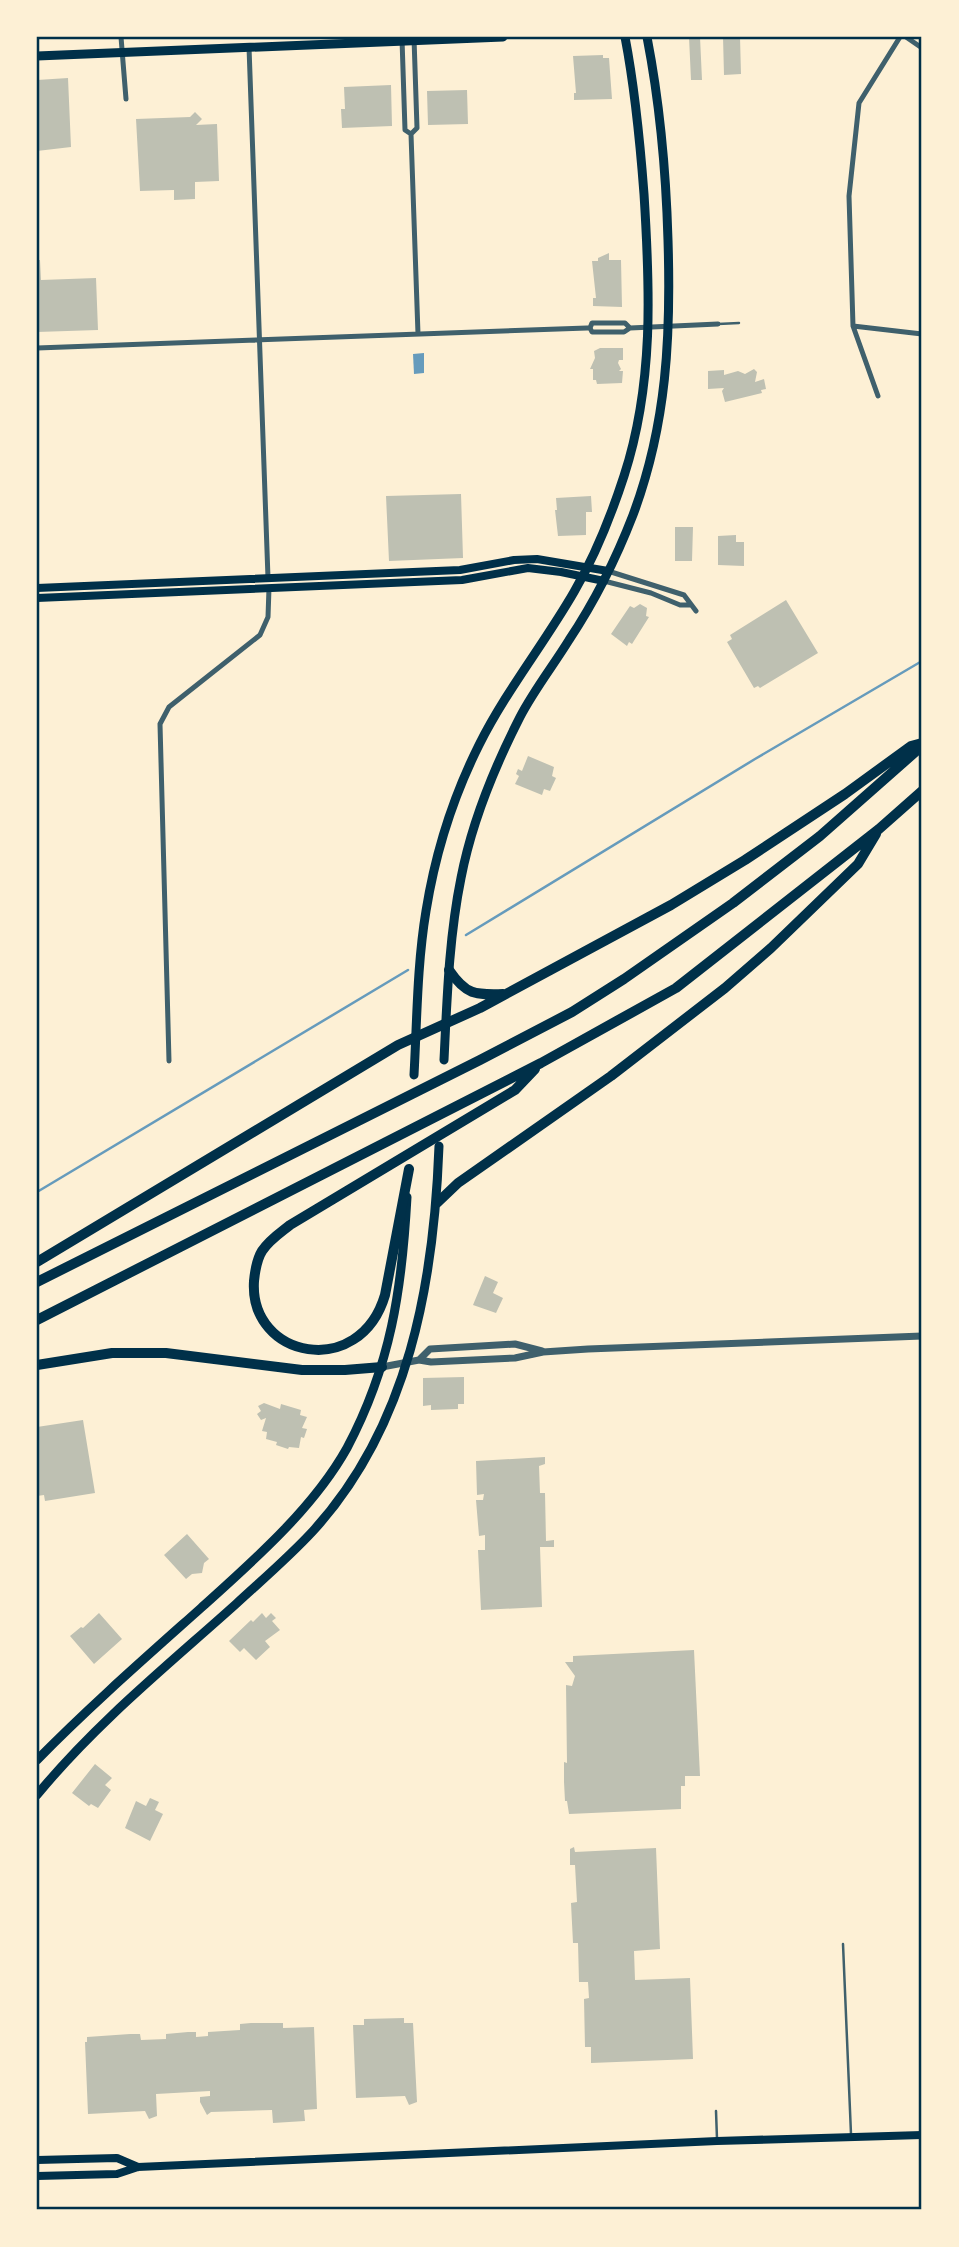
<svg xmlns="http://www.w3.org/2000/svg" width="959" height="2247" font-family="'Public Sans',sans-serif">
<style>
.water{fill:#669bbc}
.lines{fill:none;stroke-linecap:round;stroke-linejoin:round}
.stream{stroke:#669bbc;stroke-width:2.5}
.building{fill:#bec0b2}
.service{stroke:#3f606c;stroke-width:2.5}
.minor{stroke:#3f606c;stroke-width:5}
.tertiary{stroke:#3f606c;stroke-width:7}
.secondary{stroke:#003049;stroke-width:8}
.primary{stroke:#003049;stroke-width:9}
.motorway{stroke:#003049;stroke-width:10}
.neatline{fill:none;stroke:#003049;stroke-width:2.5}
</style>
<rect width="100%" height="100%" fill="#fdf0d5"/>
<path class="water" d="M424,353V373L414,374L413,354Z"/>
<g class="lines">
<path class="stream" d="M466,935L755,759L922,661
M37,1192L408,970"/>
</g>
<path class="building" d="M689,37H700L702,80H691Z
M723,37H740L741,74L724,75Z
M603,55V58H609L612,99L574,100V93H576L573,56Z
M68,78L71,147L37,151V80Z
M391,85L392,126L342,128L341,109H345L344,87Z
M467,90L468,124L428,125L427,91Z
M195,112L202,119L196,125L217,124L219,181L195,182V199L174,200V190L140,191L136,119L190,117Z
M609,253V260H621L622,307L593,306V298H596L592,261H598V258Z
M37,260H40L41,280L96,278L98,330L37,332Z
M600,348H623V360H619L618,363L621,369L619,371H623L622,383L597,384L596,380H593V369H590L595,358L594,351Z
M754,369L757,372L755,382L764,379L766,389L761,390L762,393L725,402L722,391L724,388L708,389V371L724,370V375L738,371L745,374Z
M461,494L463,558L389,561L386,496Z
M591,496L592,512H586V535L558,536L555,510H557L556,498Z
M675,527H693L692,561H675Z
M736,535V542H744V566L718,565V536Z
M786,600L818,653L760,688L758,686L754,688L727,642L732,639L730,635Z
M640,604L647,608L646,616L649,617L632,644L629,642L627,646L611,634L630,606L634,608Z
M528,756L554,767L552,776L556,778L550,791L544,789L542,795L515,784L519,776L516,774L518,769L522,771Z
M485,1276L498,1282L493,1293L503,1298L496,1313L473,1305Z
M464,1377V1404H458V1409L431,1410V1405L423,1406V1378Z
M264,1403L280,1409L281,1404L301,1410L300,1415L307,1417L302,1428L307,1429L304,1438L301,1437L299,1448L289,1447L288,1449L276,1445L277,1442L266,1439L267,1432L262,1431L266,1418L261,1420L257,1414L261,1411L258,1406Z
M83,1420L95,1493L45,1501L44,1495L37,1496V1427Z
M545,1457V1464L539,1466L540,1493H545L546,1541L554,1540V1547H540L542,1607L481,1610L478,1550H485V1535L479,1536L476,1500H483L484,1494L477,1495L476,1461Z
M187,1534L209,1559L204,1563L202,1573L192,1574L186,1579L164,1555Z
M99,1613L122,1639L94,1664L70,1636L81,1627L83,1628Z
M262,1613L266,1618L271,1613L276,1618L272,1621L280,1630L265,1641L270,1647L256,1660L244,1648L240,1652L229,1641L251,1620L253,1622Z
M694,1650L700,1776H685V1786H681V1809L569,1814L567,1801H565L564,1782V1762L567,1763L566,1685L572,1686L575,1676L565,1662H573V1656Z
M95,1764L112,1778L105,1785L111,1790L98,1808L91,1804L89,1806L72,1793Z
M150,1798L159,1802L155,1810L163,1814L150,1841L125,1828L136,1801L146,1806Z
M574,1847L575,1852L656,1848L660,1949L634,1951L635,1980L690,1978L693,2059L591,2063V2047H585L584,1999L589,1998L588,1982H579L578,1943H573L571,1903L577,1902L575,1865H570V1849Z
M404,2018V2023H413L417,2102L409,2105L405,2096L356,2098L353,2025H364V2019Z
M251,2023H283V2028L314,2027L317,2109L304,2110L305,2121L273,2123L272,2110L211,2112L207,2115L200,2102V2097L210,2096V2091L156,2094L157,2116L149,2119L145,2111L88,2114L85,2042H87V2037L130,2034H140L141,2040L166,2039V2034L188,2032H196V2037L208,2036V2032L240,2030V2024Z"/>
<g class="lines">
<path class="service" d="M718,324L739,323
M843,1944L851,2134
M716,2111L717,2139"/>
<path class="minor" d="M121,37L126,99
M906,37L922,48
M402,39L405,130L411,134L418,334
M249,47L268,578
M411,134L417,128L414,38
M853,326L922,334
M590,328L592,332H624L630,328L718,324
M37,348L587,328H590L592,323H625L630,328
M878,396L853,326L849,196L859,103L900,37
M608,571L684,595L696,611
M604,581L651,593L680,605H690
M169,1061L160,724L169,707L260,635L268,617L269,588"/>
<path class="tertiary" d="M419,1360L430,1349L515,1344L542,1351
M382,1367L419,1360L431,1362L515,1358L543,1352L588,1349L922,1336"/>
<path class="secondary" d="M37,588L460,570L514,560L537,559L608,571
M37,598L462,580L528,568L561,572L604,581
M37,2160L117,2158L138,2167
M37,2176L117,2174L138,2167L717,2141L922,2135"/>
<path class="primary" d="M37,56L503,37
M444,1060C447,999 449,937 461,878C472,821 494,768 520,717C534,690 553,666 569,640C595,601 616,559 633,515C667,424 671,336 668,240C666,171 660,104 647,37
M414,1075C417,1021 417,965 426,911C435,855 453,797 479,745C506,691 544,644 574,592C595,556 611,516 624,476C654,384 650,289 644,194C640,141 635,89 625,37
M37,1760C89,1707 145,1658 201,1608C252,1562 313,1509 347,1448C391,1365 402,1289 407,1197
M37,1795C95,1724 168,1665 236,1604C262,1580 289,1557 313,1531C409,1426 434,1283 439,1146"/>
<path class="motorway" d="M449,970C466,995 475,995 503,994
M409,1169L385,1295C360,1380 249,1359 254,1281C255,1271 257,1259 262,1251C269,1240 280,1233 290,1225L515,1090L535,1069
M437,1203L458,1183L611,1076L725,988L771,948L858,864L876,834
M37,1262L398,1045L480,1008L671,905L745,860L845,794L911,746L922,743
M37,1282L480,1060L572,1012L624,979L733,903L820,836L922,746
M37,1320L541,1063L676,988L879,829L922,791
M37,1365L112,1353H166L302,1370H345L382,1367"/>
</g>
<rect width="959" height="2247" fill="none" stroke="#fdf0d5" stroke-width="77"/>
<rect x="38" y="38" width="882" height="2170" class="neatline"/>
</svg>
